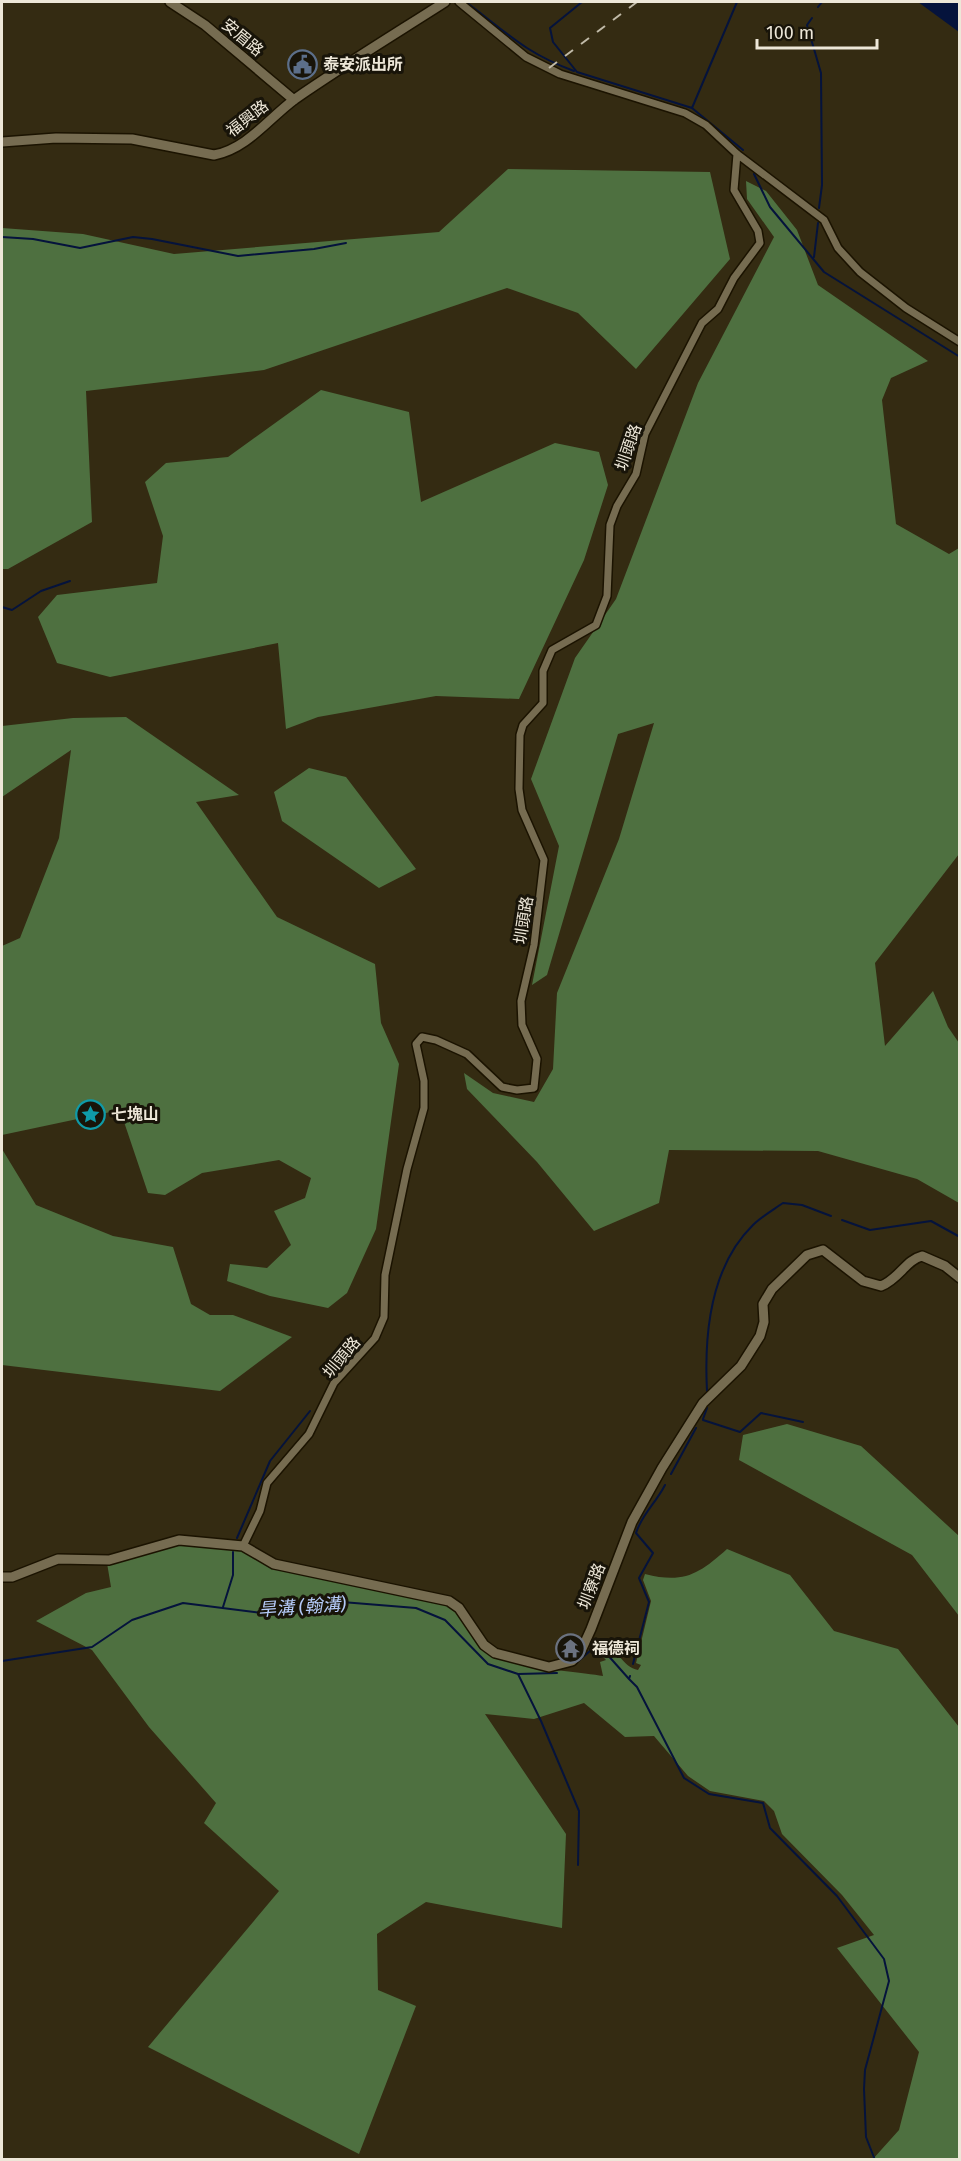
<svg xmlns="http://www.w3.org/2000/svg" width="961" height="2161" font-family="'Fira Sans','Noto Sans TC',sans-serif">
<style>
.forest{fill:#4e7040}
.water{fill:#05133c}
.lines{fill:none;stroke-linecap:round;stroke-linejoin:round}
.stream{stroke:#05133c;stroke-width:2}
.street-casing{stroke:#1b1300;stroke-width:10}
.secondary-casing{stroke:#1b1300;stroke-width:12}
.street{stroke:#766c51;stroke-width:7}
.secondary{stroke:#766c51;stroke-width:9}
.rail{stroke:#c0baa8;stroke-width:2;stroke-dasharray:10 10;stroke-linecap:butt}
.labels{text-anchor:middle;stroke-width:6;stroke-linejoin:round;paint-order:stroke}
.street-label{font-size:16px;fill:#ede7d8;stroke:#181409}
.poi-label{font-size:16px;font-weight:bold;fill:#ede7d8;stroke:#181409;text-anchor:start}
.water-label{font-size:18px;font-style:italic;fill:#b4caf7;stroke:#181409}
</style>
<rect width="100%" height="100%" fill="#342b12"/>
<path class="forest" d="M508,169L710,172L730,259L636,369L578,313L507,288L264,370L86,391L92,522L8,569H2V228L83,234L174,254L439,232Z
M746,181L766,191L797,230L818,285L928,361L891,378L882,400L896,524L949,554L959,548V854L875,963L885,1046L933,991L948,1027L959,1043V1203L917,1179L818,1151L669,1150L659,1203L594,1231L537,1162L467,1089L464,1073L493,1093L534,1102L553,1069L557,993L619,839L654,723L618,734L547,975L532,985L559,846L531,779L575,658L616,599L698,383L774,237L747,199Z
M321,390L409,412L421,502L555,443L599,452L608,485L584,560L519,699L436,696L318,717L286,729L278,643L110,677L57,663L38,617L57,595L157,583L163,536L145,482L166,463L228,457Z
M126,717L239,795L196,802L277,917L375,964L381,1023L399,1064L376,1229L347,1293L328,1308L270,1296L227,1281L230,1264L267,1268L291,1245L274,1211L305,1198L311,1178L279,1160L202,1173L165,1195L148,1193L120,1110L2,1135V946L20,938L59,838L71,750L2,797V726L73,718Z
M309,768L346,777L416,869L379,888L282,821L274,792Z
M2,1149L36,1205L113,1236L173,1247L191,1304L210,1315H233L292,1337L220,1391L2,1365Z
M787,1424L861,1446L959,1536V1616L912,1555L739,1460L743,1435Z
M179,1543L244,1550L274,1567L448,1605C466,1617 475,1638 490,1653C504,1667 581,1672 603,1676L600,1662L606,1660L596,1649L602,1641L606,1640C617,1650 623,1667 638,1670L641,1665L636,1663L651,1601L643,1580L645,1574C684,1584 699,1574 727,1549L790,1575L834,1631L898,1649L959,1727V2159H873L899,2130L919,2052L837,1948L874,1935L842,1895L782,1834L774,1811L764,1801L710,1791L688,1776L654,1736L625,1737L584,1703L534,1719L485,1714L566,1834L562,1928L426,1902L377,1934L378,1990L416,2006L359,2154L148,2047L279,1891L204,1823L216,1803L149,1727L92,1650L36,1621L86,1593L111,1587L107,1563Z"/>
<path class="water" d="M918,2H959V32Z"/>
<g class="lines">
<path class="stream" d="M466,2C506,32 525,53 574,71
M582,2L550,28L553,42L577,72L692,108L743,150
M818,7L822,2
M812,18L807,25L821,73L822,185L819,208
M692,108L737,2
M754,174L770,207L824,272L960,357
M2,237L33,239L80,248L133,237L152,239L238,256L314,249L346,243
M814,257L818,223
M2,607L12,610L41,591L70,581
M842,1220L870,1230L931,1221L960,1237
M707,1391C704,1334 710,1267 753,1225C761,1217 773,1210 783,1203L802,1205L831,1216
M703,1419L707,1408
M703,1420L740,1432L761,1413L803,1422
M671,1474L696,1428
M237,1538L270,1461L310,1411
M223,1607L233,1575V1552
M2,1661L92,1647L132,1620L183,1603L262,1613L342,1602L416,1608L445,1620L488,1664L518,1674L557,1673
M576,1663L598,1644L629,1679L630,1676
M633,1664L649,1602L639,1578L653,1553L636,1533C642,1514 656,1503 665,1485
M518,1674L541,1721L579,1811L578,1865
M629,1679L637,1687L684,1778L709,1794L763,1803L770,1828L837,1896L884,1959L889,1981L865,2070L864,2089L866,2137L875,2160"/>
<defs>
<path id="street" d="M459,2L526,57L560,74L685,113L706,125L737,154L824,220L838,248L860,272L906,308L960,342
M243,1546L260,1511L267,1483L309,1434L334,1383L375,1338L384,1317L385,1275L407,1169L424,1108V1081L416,1044L422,1037L436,1040L467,1054L502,1087L517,1090L534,1088L537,1059L522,1025L521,1001L534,945L544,860L522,810L519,789L520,735L523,725L543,703V671L552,650L596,625L607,596L610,525L617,506L636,474L645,434L702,323L718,309L734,278L760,243L758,231L734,190L737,154"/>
<path id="secondary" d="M170,2L205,25L294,100
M2,142L56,138L132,139L214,155C247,149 269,118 295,99C344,65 395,34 445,2
M2,1577H12L58,1559L109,1560L179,1540L243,1546L274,1564L449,1601L459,1608L484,1645L495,1653L549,1667L572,1661L581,1651L591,1629L632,1522L662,1468L703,1403L741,1366L760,1336L764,1322L763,1304L772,1289L807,1255L823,1250L863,1281L881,1286C899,1279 906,1260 922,1256L945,1266L960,1278"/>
</defs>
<use href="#street" class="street-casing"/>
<use href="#secondary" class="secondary-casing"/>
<use href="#street" class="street"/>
<use href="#secondary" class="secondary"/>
<path class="rail" d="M549,68L637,2"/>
</g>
<defs>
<symbol id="civic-ring" viewBox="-11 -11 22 22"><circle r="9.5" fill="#181409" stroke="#5c6f8a" stroke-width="1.5"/><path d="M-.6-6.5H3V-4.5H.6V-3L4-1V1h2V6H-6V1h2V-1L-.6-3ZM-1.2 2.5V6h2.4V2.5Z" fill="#5c6f8a"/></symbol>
<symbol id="sight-ring" viewBox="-11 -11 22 22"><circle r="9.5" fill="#181409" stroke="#0f9aa8" stroke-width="1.5"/><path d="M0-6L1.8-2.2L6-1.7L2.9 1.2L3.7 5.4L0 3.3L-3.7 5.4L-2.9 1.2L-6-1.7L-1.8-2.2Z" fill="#0f9aa8"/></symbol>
<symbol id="temple-ring" viewBox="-11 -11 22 22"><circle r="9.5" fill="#181409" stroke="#6b7280" stroke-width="1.5"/><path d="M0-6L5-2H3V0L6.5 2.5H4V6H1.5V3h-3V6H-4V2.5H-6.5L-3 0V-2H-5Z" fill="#6b7280"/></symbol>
</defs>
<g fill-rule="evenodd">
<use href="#civic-ring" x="286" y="48" width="33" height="33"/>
<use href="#sight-ring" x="74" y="1098" width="33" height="33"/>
<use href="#temple-ring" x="554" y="1632" width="33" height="33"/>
</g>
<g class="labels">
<g class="street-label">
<text transform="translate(243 37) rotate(40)" y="6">安眉路</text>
<text transform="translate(247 118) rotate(-38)" y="6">福興路</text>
<text transform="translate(628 447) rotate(-71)" y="6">圳頭路</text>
<text transform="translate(523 920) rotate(-81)" y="6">圳頭路</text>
<text transform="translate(341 1357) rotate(-50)" y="6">圳頭路</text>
<text transform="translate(591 1586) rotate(-69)" y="6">圳寮路</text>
</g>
<g class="poi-label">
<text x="323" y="70">泰安派出所</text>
<text x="111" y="1120">七塊山</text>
<text x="592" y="1654">福德祠</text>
</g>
<g class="water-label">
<text transform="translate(302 1607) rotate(-4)" y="6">旱溝 (翰溝)</text>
</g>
</g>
<rect width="961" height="2161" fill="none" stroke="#ede7d8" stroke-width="6"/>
<path d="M757 39v9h120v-9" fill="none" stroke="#ede7d8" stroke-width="3"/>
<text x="766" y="39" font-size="18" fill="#ede7d8" stroke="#181409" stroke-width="4.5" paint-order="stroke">100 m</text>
</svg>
